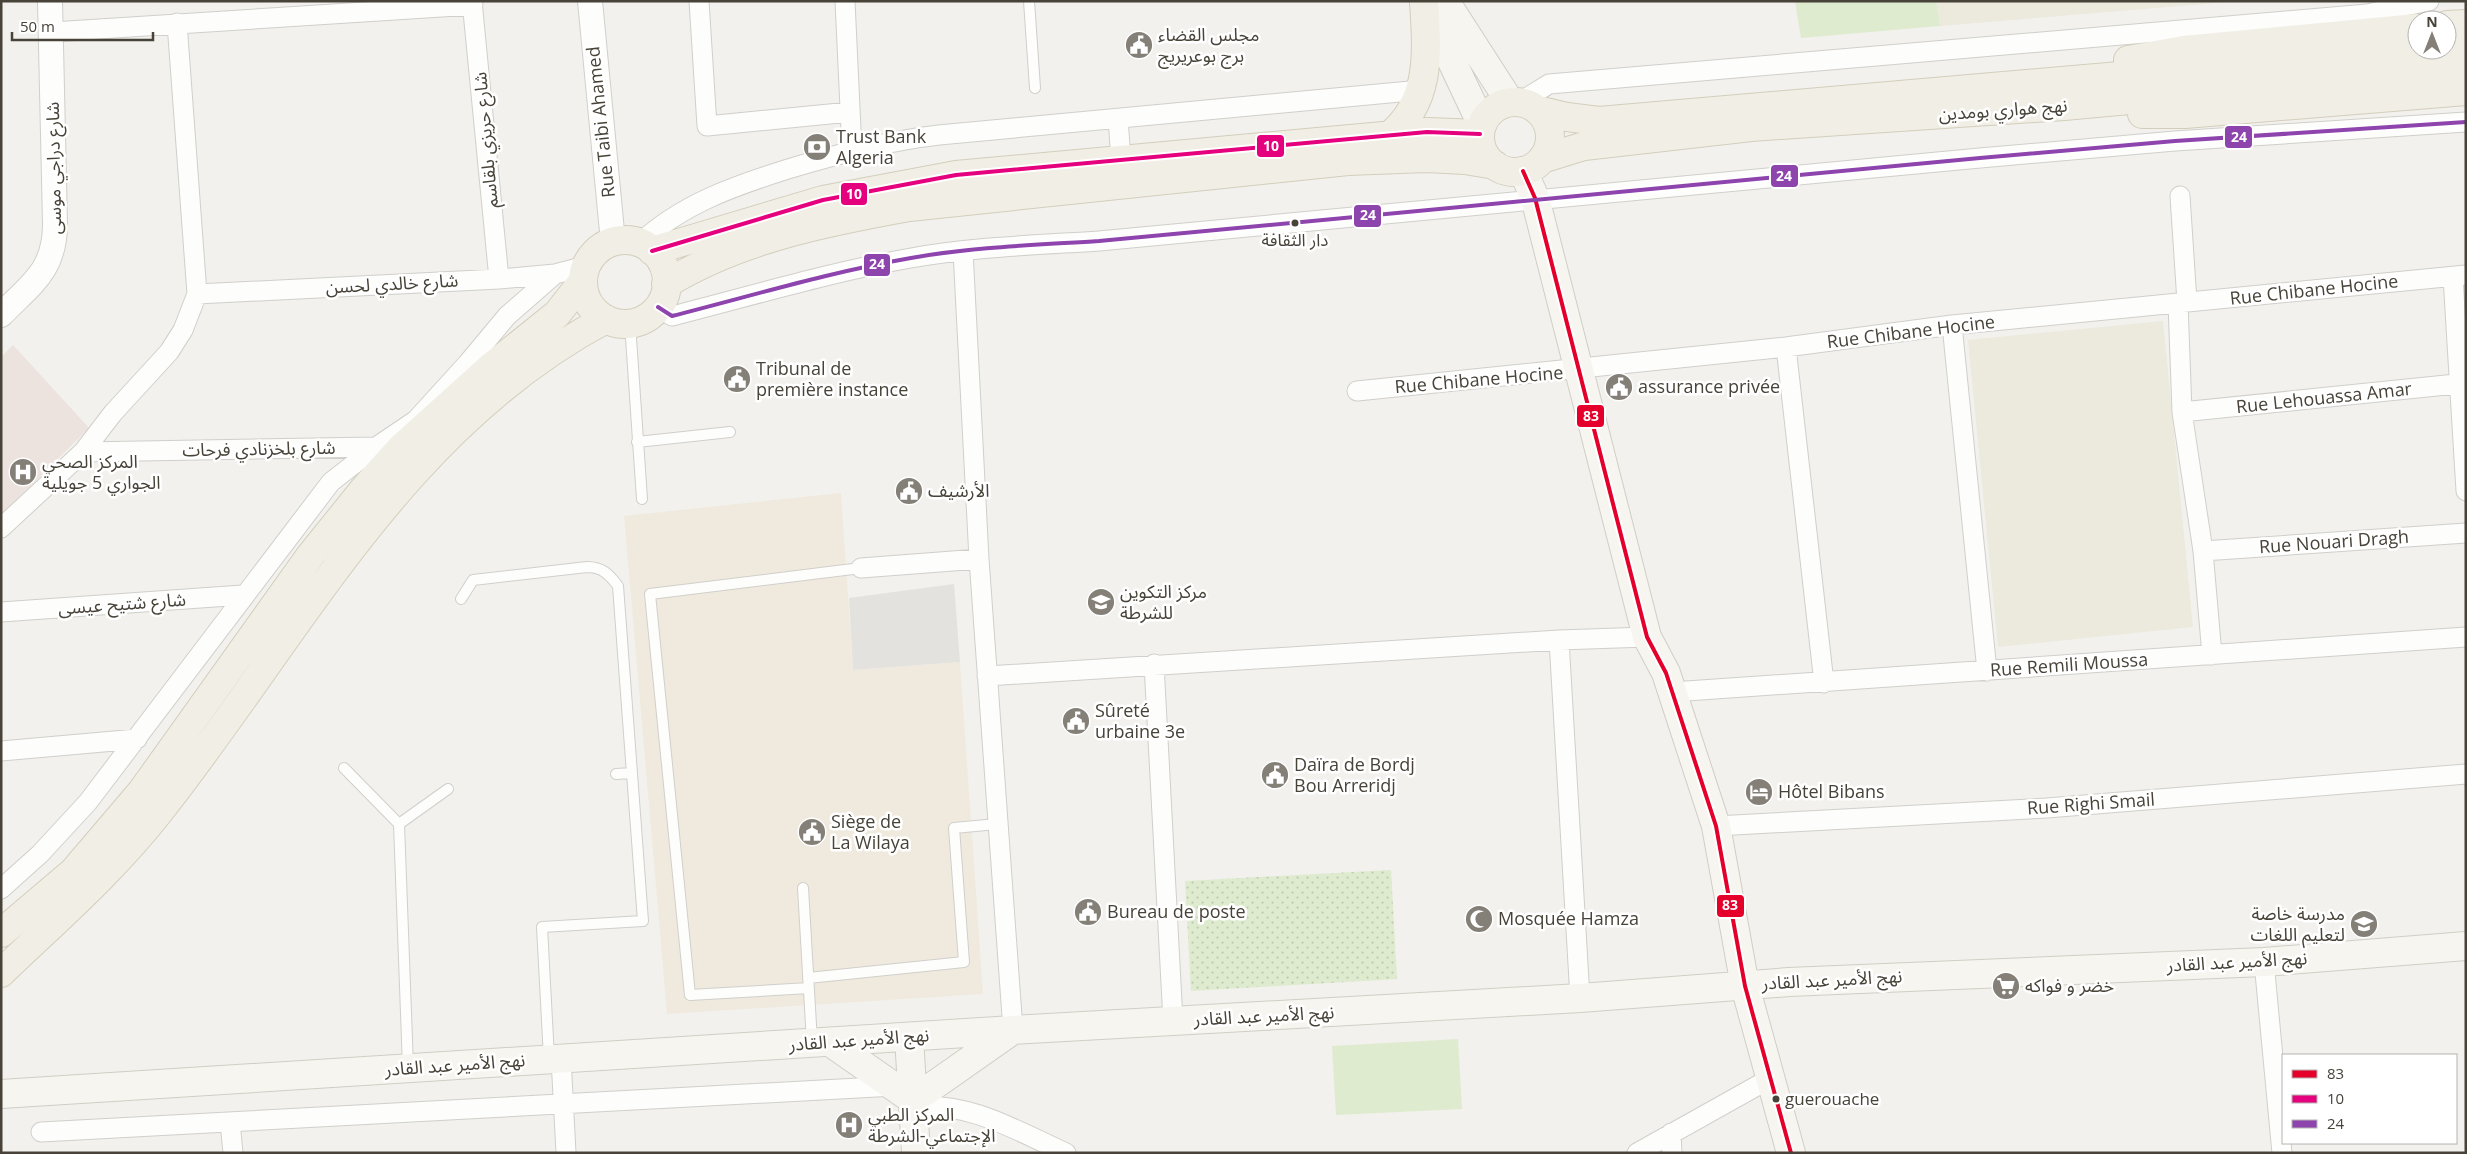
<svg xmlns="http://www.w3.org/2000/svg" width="2467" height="1154" font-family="'Open Sans','Noto Sans Arabic',sans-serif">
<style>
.commercial{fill:#f0eade}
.education{fill:#ece9dd}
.medical{fill:#ece2de}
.grass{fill:#deebcf}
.park{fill:url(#park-dots)}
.parking{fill:#e4e2de}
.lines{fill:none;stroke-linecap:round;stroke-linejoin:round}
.service-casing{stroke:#d0cfcb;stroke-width:12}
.minor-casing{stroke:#d0cfcb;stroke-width:21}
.tertiary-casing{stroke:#d0cfcb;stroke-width:26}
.secondary-casing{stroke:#d0cec4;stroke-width:30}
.primary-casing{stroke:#d3cebc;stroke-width:30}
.service{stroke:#fdfdfc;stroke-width:10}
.minor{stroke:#fdfdfc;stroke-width:19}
.tertiary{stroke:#fdfdfc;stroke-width:24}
.secondary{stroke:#f7f5f0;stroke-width:28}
.primary{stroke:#f1eee5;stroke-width:28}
.bus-1-casing{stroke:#fff;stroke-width:8}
.bus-2-casing{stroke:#fff;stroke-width:8}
.bus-3-casing{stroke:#fff;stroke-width:8}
.bus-1{stroke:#e4002b;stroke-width:4}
.bus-2{stroke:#e5007d;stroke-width:4}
.bus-3{stroke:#8e44ad;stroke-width:4}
.bus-dot{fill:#484339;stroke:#fff;stroke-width:2}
.labels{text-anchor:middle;stroke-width:5;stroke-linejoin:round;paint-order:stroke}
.bus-label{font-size:17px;fill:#484339;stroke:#fff}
.poi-label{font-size:18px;fill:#484339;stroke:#fff;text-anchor:start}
.street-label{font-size:18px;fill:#484339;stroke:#fff}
.line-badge{stroke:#fff;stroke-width:2}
.badge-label{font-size:14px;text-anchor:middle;font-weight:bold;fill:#fff}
</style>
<defs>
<pattern id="park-dots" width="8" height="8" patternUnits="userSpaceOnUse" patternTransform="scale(1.25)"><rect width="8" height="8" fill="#deebcf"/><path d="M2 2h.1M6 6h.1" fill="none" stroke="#c0cbb2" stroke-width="1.8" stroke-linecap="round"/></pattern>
</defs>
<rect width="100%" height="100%" fill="#f2f1ed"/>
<path class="commercial" d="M841,493L853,670L960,662L983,994L667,1014L624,516Z"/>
<path class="education" d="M1936,1H2241L1940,26Z
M2163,321L2193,627L1998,647L1968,340Z"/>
<path class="medical" d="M13,345L89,428L1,515V357Z"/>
<path class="grass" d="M1795,1H1936L1940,26L1801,38Z
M1458,1039L1462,1109L1336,1115L1332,1046Z"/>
<path class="park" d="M1391,870L1397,979L1191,991L1185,881Z"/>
<path class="parking" d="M954,584L960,662L853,670L849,598Z"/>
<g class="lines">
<defs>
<path id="service" d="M1029,1L1035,88
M630,323L642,499
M637,442L730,432
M461,599L473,580L587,567C602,567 609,574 618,586L643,921L542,927L549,1058
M344,768L399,824L408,1067
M616,774L632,773
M399,824L448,789
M803,888L812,1042
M808,978L964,962L954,828L997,824
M809,988L690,995L650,594L861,568"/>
<path id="minor" d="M472,1L499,279
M699,1L707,126L850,112
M845,1L852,151
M52,32L473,5
M1520,102L1549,84L2367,14L2429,1
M1118,119L1121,159
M2180,196L2187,302
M640,243C682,204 734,186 788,169C837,154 887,141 939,135L1421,90
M963,251L979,559L1013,1030
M2453,277L2466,491
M197,294L499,279L555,274L586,266
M2178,303L2182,412L2203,551L2212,655
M658,307L672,316C751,296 830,272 911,258C972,247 1036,245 1099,241L1980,158L2175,141L2466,122
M1952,325L1987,671
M1786,347L1824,683
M1357,391L1786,347L1952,325L2466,275
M2182,412L2466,383
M83,452L376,447
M1,528L83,452L113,413L169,352L183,330L197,294L177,23
M2203,551L2466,533
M861,568L979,559
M1,612L243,595
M1559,640L1580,998
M1154,664L1173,1021
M987,676L1559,640L1647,637
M1672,692L2466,637
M1,751L137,739
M1716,826L2047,808L2466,774
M1,889L40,854L88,802L331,482L376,447L416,420L467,364L507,316L555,274
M2264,962L2282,1153
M561,1058L566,1153
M913,1107C969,1101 1017,1131 1066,1153
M230,1122L233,1153
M41,1132L895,1086
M1671,1133L1672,1153
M1637,1153L1771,1078"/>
<path id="tertiary" d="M590,1L613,242
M1,315C31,284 55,271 55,224L50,1"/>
<path id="secondary" d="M1445,1L1510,102
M1424,2L1482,125
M1523,171L1535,198L1647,637L1666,673L1716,826L1745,986L1791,1153
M909,1037L916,1153
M830,1042L913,1100L1013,1030
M1,1094L1013,1030L1580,998L1789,982L2264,962L2466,946"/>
<path id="primary" d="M2447,25L2466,24
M2447,48L2466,46
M2128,60L2184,50L2417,28
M1480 137a35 35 0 1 1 70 0a35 35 0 1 1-70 0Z
M1538,110L1567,117L1599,121L2420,50
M2142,114H2185L2466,91
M1389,136C1432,101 1427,52 1424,1
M1542,159L1584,146L1751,127L2064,106L2466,69
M583 282a42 42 0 1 1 84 0a42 42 0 1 1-84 0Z
M652,251L823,200L956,175L1427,132L1480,134
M666,284C739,239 826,222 909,207L1348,161L1426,158L1465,160L1495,165
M1,933L73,872L142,791L310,556L364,489L400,449L491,367L557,314L583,281
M1,973C55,921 112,872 159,812C297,638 401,427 606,319"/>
</defs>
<use href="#service" class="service-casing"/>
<use href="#minor" class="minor-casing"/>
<use href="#tertiary" class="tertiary-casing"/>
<use href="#secondary" class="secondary-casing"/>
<use href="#primary" class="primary-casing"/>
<use href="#service" class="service"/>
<use href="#minor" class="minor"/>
<use href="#tertiary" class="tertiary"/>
<use href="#secondary" class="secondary"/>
<use href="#primary" class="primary"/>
<defs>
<path id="bus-1" d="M1523,171L1535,198L1647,637L1666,673L1716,826L1745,986L1791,1153"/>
<path id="bus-2" d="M652,251L823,200L956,175L1427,132L1480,134"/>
<path id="bus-3" d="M658,307L672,316C751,296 830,272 911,258C972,247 1036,245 1099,241L1980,158L2175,141L2466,122"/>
</defs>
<use href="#bus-1" class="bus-1-casing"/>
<use href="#bus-2" class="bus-2-casing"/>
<use href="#bus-3" class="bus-3-casing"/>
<use href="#bus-1" class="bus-1"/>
<use href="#bus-2" class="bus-2"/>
<use href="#bus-3" class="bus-3"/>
</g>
<defs>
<symbol id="civic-disc" viewBox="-11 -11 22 22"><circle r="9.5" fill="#848078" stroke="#fff"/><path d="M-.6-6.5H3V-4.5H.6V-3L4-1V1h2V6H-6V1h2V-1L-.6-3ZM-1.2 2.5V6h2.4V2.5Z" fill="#fff"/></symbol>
<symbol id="bank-disc" viewBox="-11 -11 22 22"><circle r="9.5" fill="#848078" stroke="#fff"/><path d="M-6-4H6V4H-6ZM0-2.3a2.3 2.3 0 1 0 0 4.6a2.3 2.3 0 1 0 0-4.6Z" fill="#fff"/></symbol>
<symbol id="hospital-disc" viewBox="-11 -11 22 22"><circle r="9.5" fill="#848078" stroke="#fff"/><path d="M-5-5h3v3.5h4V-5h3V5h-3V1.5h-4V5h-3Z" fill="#fff"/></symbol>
<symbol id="university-disc" viewBox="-11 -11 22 22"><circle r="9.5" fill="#848078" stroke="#fff"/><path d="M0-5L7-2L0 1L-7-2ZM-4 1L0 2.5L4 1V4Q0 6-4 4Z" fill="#fff"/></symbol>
<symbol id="hotel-disc" viewBox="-11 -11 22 22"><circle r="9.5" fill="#848078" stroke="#fff"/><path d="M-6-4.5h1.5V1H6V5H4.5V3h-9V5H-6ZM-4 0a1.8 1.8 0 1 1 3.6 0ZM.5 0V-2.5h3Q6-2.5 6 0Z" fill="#fff"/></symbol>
<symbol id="mosque-disc" viewBox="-11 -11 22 22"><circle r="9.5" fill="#848078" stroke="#fff"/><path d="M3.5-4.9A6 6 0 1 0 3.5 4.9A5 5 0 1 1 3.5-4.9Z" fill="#fff"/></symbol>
<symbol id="school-disc" viewBox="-11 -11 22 22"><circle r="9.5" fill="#848078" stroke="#fff"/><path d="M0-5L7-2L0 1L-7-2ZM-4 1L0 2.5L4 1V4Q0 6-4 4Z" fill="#fff"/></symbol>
<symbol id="supermarket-disc" viewBox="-11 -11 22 22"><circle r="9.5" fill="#848078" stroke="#fff"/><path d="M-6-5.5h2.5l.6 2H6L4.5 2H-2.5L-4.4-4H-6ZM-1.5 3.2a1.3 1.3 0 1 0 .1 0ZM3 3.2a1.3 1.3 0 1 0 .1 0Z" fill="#fff"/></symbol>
</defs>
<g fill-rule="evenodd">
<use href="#civic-disc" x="1123" y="29" width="32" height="32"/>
<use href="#bank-disc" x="801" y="131" width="32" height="32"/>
<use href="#civic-disc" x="721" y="363" width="32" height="32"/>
<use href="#civic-disc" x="1603" y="371" width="32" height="32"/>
<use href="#hospital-disc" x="7" y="456" width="32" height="32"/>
<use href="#civic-disc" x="893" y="475" width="32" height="32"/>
<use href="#university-disc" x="1085" y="586" width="32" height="32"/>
<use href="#civic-disc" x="1060" y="705" width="32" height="32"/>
<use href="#civic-disc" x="1259" y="759" width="32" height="32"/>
<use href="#hotel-disc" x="1743" y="776" width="32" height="32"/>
<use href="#civic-disc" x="796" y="816" width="32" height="32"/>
<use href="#civic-disc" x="1072" y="896" width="32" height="32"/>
<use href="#mosque-disc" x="1463" y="903" width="32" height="32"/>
<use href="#school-disc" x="2348" y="908" width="32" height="32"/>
<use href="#supermarket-disc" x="1990" y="970" width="32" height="32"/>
<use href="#hospital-disc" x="833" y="1109" width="32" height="32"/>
</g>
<g class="bus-dot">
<circle cx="1295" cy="223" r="4.5"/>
<circle cx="1776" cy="1099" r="4.5"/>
</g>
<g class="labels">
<g class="bus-label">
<text x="1295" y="246">دار الثقافة</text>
<text x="1785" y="1105" text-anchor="start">guerouache</text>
</g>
<g class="poi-label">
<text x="1158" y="41">مجلس القضاء<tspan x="1158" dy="21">برج بوعريريج</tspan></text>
<text x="836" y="143">Trust Bank<tspan x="836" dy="21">Algeria</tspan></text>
<text x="756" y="375">Tribunal de<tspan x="756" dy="21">première instance</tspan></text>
<text x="1638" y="393">assurance privée</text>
<text x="42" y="468">المركز الصحي<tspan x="42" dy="21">الجواري 5 جويلية</tspan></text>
<text x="928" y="497">الأرشيف</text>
<text x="1120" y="598">مركز التكوين<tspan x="1120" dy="21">للشرطة</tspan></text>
<text x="1095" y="717">Sûreté<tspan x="1095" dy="21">urbaine 3e</tspan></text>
<text x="1294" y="771">Daïra de Bordj<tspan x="1294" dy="21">Bou Arreridj</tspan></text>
<text x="1778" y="798">Hôtel Bibans</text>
<text x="831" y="828">Siège de<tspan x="831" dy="21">La Wilaya</tspan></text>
<text x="1107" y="918">Bureau de poste</text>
<text x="2345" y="920" text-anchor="end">مدرسة خاصة<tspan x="2345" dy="21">لتعليم اللغات</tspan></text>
<text x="1498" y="925">Mosquée Hamza</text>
<text x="2025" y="992">خضر و فواكه</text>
<text x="868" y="1121">المركز الطبي<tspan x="868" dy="21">الإجتماعي-الشرطة</tspan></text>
</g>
<g class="street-label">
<text transform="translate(2003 110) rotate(-4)" y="6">نهج هواري بومدين</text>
<text transform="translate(601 122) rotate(-96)" y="6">Rue Taibi Ahamed</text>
<text transform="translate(486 140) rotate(-95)" y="6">شارع حريزي بلقاسم</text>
<text transform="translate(54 168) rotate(-91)" y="6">شارع دراجي موسى</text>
<text transform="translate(392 284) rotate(-3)" y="6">شارع خالدي لحسن</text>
<text transform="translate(2314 290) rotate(-6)" y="6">Rue Chibane Hocine</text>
<text transform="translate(1911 332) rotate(-7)" y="6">Rue Chibane Hocine</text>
<text transform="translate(1479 380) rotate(-5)" y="6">Rue Chibane Hocine</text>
<text transform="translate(2324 398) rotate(-6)" y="6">Rue Lehouassa Amar</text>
<text transform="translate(259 449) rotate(-1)" y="6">شارع بلخزنادي فرحات</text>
<text transform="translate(2334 542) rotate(-4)" y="6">Rue Nouari Dragh</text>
<text transform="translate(122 604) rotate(-4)" y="6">شارع شتيح عيسى</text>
<text transform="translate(2069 665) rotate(-4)" y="6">Rue Remili Moussa</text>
<text transform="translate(2091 804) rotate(-4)" y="6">Rue Righi Smail</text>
<text transform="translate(2237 962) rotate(-3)" y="6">نهج الأمير عبد القادر</text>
<text transform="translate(1832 980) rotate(-3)" y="6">نهج الأمير عبد القادر</text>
<text transform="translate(1264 1016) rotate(-3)" y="6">نهج الأمير عبد القادر</text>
<text transform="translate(859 1040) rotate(-4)" y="6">نهج الأمير عبد القادر</text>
<text transform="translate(455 1065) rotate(-4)" y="6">نهج الأمير عبد القادر</text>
</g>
</g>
<g class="line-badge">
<rect x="2224" y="125" width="29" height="24" rx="5" fill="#8e44ad"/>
<rect x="1256" y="134" width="29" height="24" rx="5" fill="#e5007d"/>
<rect x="1770" y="164" width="29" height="24" rx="5" fill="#8e44ad"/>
<rect x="840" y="182" width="28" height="24" rx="5" fill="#e5007d"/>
<rect x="1353" y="204" width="29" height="24" rx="5" fill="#8e44ad"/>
<rect x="863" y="253" width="28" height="24" rx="5" fill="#8e44ad"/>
<rect x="1576" y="404" width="29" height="24" rx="5" fill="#e4002b"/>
<rect x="1716" y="894" width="29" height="24" rx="5" fill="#e4002b"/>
</g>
<g class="badge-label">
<text x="2239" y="142">24</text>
<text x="1271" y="151">10</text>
<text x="1784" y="181">24</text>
<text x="854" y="199">10</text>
<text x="1368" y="220">24</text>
<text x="877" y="269">24</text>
<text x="1591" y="421">83</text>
<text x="1730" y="910">83</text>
</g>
<rect width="2467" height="1154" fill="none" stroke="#484339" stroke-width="5"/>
<rect x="2282" y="1054" width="175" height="90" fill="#ffffff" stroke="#b6b4b0"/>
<rect x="2292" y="1070" width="25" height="8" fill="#e4002b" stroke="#b6b4b0"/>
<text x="2327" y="1079" font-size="15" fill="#484339">83</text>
<rect x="2292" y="1095" width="25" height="8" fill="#e5007d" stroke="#b6b4b0"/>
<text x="2327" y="1104" font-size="15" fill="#484339">10</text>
<rect x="2292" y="1120" width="25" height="8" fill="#8e44ad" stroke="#b6b4b0"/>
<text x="2327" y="1129" font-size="15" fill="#484339">24</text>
<g transform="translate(2432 35)"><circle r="24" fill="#ffffff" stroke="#b6b4b0"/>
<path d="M0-4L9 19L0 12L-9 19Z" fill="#848078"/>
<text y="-8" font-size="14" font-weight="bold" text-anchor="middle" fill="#484339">N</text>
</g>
<path d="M12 32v8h141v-8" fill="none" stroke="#484339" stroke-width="2.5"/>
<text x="20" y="32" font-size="15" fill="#484339" stroke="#ffffff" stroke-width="4" paint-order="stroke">50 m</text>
</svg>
